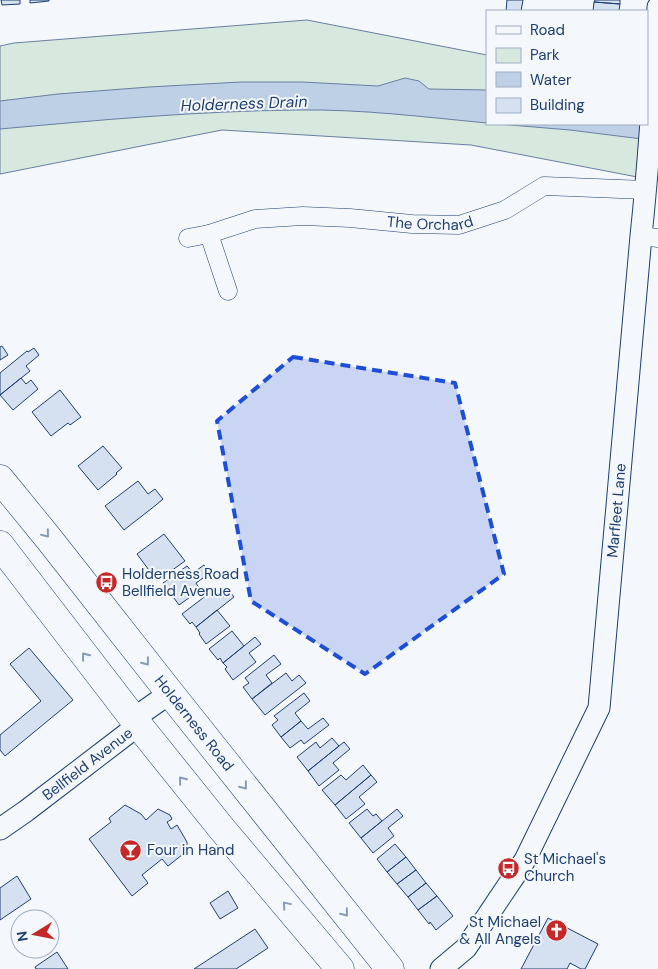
<svg xmlns="http://www.w3.org/2000/svg" width="658" height="969" font-family="'DM Sans',sans-serif">
<style>
.green{fill:#d7e8df;stroke:#687fa3}
.water{fill:#bed0e5;stroke:#687fa3}
.building{fill:#d5e0f0;stroke:#1d3f73}
.lines{fill:none;stroke-linecap:round;stroke-linejoin:round}
.minor-casing{stroke:#1d3f73;stroke-width:19}
.tertiary-casing{stroke:#1d3f73;stroke-width:23}
.trunk-casing{stroke:#1d3f73;stroke-width:29}
.minor{stroke:#f4f7fb;stroke-width:18}
.tertiary{stroke:#f4f7fb;stroke-width:21}
.trunk{stroke:#f4f7fb;stroke-width:28}
.oneway{stroke:#889bb7}
.marked{fill:#1d4ed8;fill-opacity:0.2;stroke:#1d4ed8;stroke-width:4;stroke-dasharray:10 6;stroke-linejoin:round}
.labels{text-anchor:middle;stroke-width:4;stroke-linejoin:round;paint-order:stroke}
.street-label{font-size:15px;fill:#1d3f73;stroke:#f4f7fb}
.poi-label{font-size:15px;fill:#1d3f73;stroke:#f4f7fb;text-anchor:start}
.water-label{font-size:16px;font-style:italic;fill:#1d3f73;stroke:#f4f7fb}
</style>
<rect width="100%" height="100%" fill="#f4f7fb"/>
<path class="green" d="M307,20L487,55V124H647L658,89V181L471,145L222,130L0,174V46L14,43Z"/>
<path class="water" d="M405,78L419,81L429,89L487,90V123C424,117 361,109 298,110C199,111 99,120 0,129V101L58,94L149,87L241,82H302L378,86Z
M498,124H647L658,141L570,130Z"/>
<path class="building" d="M1,0H20V4L2,5Z
M30,0H49V1L30,3Z
M507,0H523L521,11H506Z
M595,0H620V4L594,2Z
M594,2L620,4L619,11H593Z
M2,346L8,355L0,360V347Z
M34,348L39,355L26,366L30,371L0,395V373L27,351L28,352Z
M21,378L26,384L31,380L38,389L13,410L0,395Z
M60,390L81,417L70,425L68,423L51,436L32,412Z
M103,446L122,468L116,473L117,474L98,490L78,466Z
M138,481L148,494L155,489L163,499L156,505L124,530L105,506Z
M164,534L185,561L157,581L137,554Z
M204,565L210,573L196,583L200,590L179,605L163,583L187,566L193,573Z
M216,588L223,597L230,592L234,597L196,627L192,622L190,624L182,614Z
M217,610L230,626L206,644L199,634L200,633L196,627Z
M232,631L244,646L223,663L220,658L218,660L209,649Z
M255,637L261,644L249,653L256,662L233,680L225,669L227,667L223,663Z
M29,648L73,700L5,756L0,750V735L41,701L10,664Z
M274,655L281,664L266,675L272,683L252,699L243,687L249,683L245,678Z
M286,673L292,681L299,675L306,683L265,715L252,699Z
M304,693L310,701L295,713L301,721L281,737L272,725L278,720L274,716Z
M323,718L329,725L304,744L301,740L290,748L281,737L301,721L308,729Z
M332,738L339,746L308,771L297,757L316,742L320,748Z
M344,742L350,749L333,763L339,770L319,786L308,771Z
M363,765L371,775L335,805L322,790L341,775L346,780Z
M371,775L377,782L359,797L365,804L346,819L335,805Z
M125,805L141,814L146,820L158,809L170,815L172,819L167,822L171,829L177,825L187,842V851L168,866L162,859L142,875L148,883L132,896L89,839L111,822L109,818Z
M367,809L373,816L376,814L382,821L361,838L349,823Z
M397,809L403,816L388,828L394,836L373,853L361,838Z
M395,844L406,857L387,872L377,859Z
M406,857L416,870L397,884L387,872Z
M416,870L426,883L408,897L397,884Z
M17,876L31,899L0,920V888Z
M426,883L437,896L418,910L408,897Z
M228,891L238,908L220,919L210,903Z
M437,896L453,916L436,930L430,922L429,924L418,910Z
M548,918L598,944L585,969H581L570,963L567,969H521Z
M255,929L268,948L236,969H194Z
M57,952L68,969H36L35,967Z"/>
<g class="lines">
<defs>
<g id="minor">
<path id="s1" d="M209,234L255,219L303,216L350,218L412,224L459,225L505,210L544,186L646,190"/>
<path d="M641,236L658,238"/>
<path d="M188,238L209,234L228,291"/>
</g>
<g id="tertiary">
<path id="s2" d="M0,829L26,811L128,733L143,712L170,693"/>
<path id="s3" d="M441,969L466,948L525,860L599,708L641,236C649,160 654,83 658,7"/>
</g>
<g id="trunk">
<path id="s4" d="M0,479L49,539L170,693L390,969"/>
<path d="M0,545L136,722L222,829L340,969"/>
</g>
</defs>
<use href="#minor" class="minor-casing"/>
<use href="#tertiary" class="tertiary-casing"/>
<use href="#trunk" class="trunk-casing"/>
<use href="#minor" class="minor"/>
<use href="#tertiary" class="tertiary"/>
<use href="#trunk" class="trunk"/>
</g>
<defs><path id="oneway-chevron" d="M-2-3.5L2.5 0L-2 3.5" fill="none" stroke-width="1.6" stroke-linecap="round" stroke-linejoin="round" transform="scale(1.25)"/></defs>
<g class="oneway">
<use href="#oneway-chevron" transform="translate(46 534) rotate(51)"/>
<use href="#oneway-chevron" transform="translate(85 656) rotate(-128)"/>
<use href="#oneway-chevron" transform="translate(146 662) rotate(52)"/>
<use href="#oneway-chevron" transform="translate(182 780) rotate(-129)"/>
<use href="#oneway-chevron" transform="translate(244 786) rotate(51)"/>
<use href="#oneway-chevron" transform="translate(286 905) rotate(-130)"/>
<use href="#oneway-chevron" transform="translate(345 913) rotate(51)"/>
</g>
<path class="marked" d="M293,357L455,383L504,574L365,674L251,601L217,421Z"/>
<defs>
<symbol id="bus-disc" viewBox="-11 -11 22 22"><circle r="9.5" fill="#c62828" stroke="#f4f7fb"/><path d="M-5-6H5V4H4V6H2V4H-2V6H-4V4H-5ZM-3.5-4V0h7V-4ZM-3.5 1.2v1.5H-2V1.2ZM2 1.2v1.5H3.5V1.2Z" fill="#fff"/></symbol>
<symbol id="bar-disc" viewBox="-11 -11 22 22"><circle r="9.5" fill="#c62828" stroke="#f4f7fb"/><path d="M-6-5H6L.8 .8V4.5H3.5V6h-7V4.5H-.8V.8Z" fill="#fff"/></symbol>
<symbol id="church-disc" viewBox="-11 -11 22 22"><circle r="9.5" fill="#c62828" stroke="#f4f7fb"/><path d="M-1.2-6h2.4v3.5h3.3v2.4h-3.3V6h-2.4V-.1h-3.3v-2.4h3.3Z" fill="#fff"/></symbol>
</defs>
<g fill-rule="evenodd">
<use href="#bus-disc" x="94" y="570" width="25" height="25"/>
<use href="#bar-disc" x="118" y="838" width="25" height="25"/>
<use href="#bus-disc" x="496" y="856" width="25" height="25"/>
<use href="#church-disc" x="544" y="918" width="25" height="25"/>
</g>
<g class="labels">
<g class="street-label">
<text dy="5" stroke="none"><textPath href="#s1" startOffset="224">The Orchard</textPath></text>
<text dy="5" stroke="none"><textPath href="#s3" startOffset="506">Marfleet Lane</textPath></text>
<text dy="5" stroke="none"><textPath href="#s4" startOffset="312">Holderness Road</textPath></text>
<text dy="5" stroke="none"><textPath href="#s2" startOffset="109">Bellfield Avenue</textPath></text>
</g>
<g class="poi-label">
<text x="122" y="579">Holderness Road<tspan x="122" dy="17">Bellfield Avenue</tspan></text>
<text x="147" y="855">Four in Hand</text>
<text x="524" y="864">St Michael's<tspan x="524" dy="17">Church</tspan></text>
<text x="541" y="927" text-anchor="end">St Michael<tspan x="541" dy="17">&amp; All Angels</tspan></text>
</g>
<g class="water-label">
<text transform="translate(244 103) rotate(-2)" y="6">Holderness Drain</text>
</g>
</g>
<rect x="486" y="10" width="162" height="115" fill="#f4f7fb" stroke="#9eadc5"/>
<rect x="496" y="26" width="25" height="8" fill="#f4f7fb" stroke="#9eadc5"/>
<text x="530" y="35" font-size="15" fill="#1d3f73">Road</text>
<rect x="496" y="48" width="25" height="15" fill="#d7e8df" stroke="#9eadc5"/>
<text x="530" y="60" font-size="15" fill="#1d3f73">Park</text>
<rect x="496" y="72" width="25" height="15" fill="#bed0e5" stroke="#9eadc5"/>
<text x="530" y="85" font-size="15" fill="#1d3f73">Water</text>
<rect x="496" y="98" width="25" height="15" fill="#d5e0f0" stroke="#9eadc5"/>
<text x="530" y="110" font-size="15" fill="#1d3f73">Building</text>
<g transform="translate(35 934) rotate(260)"><circle r="24" fill="#f4f7fb" stroke="#9eadc5"/>
<path d="M0-4L9 19L0 12L-9 19Z" fill="#c62828"/>
<text y="-8" font-size="14" font-weight="bold" text-anchor="middle" fill="#1d3f73">N</text>
</g>
</svg>
